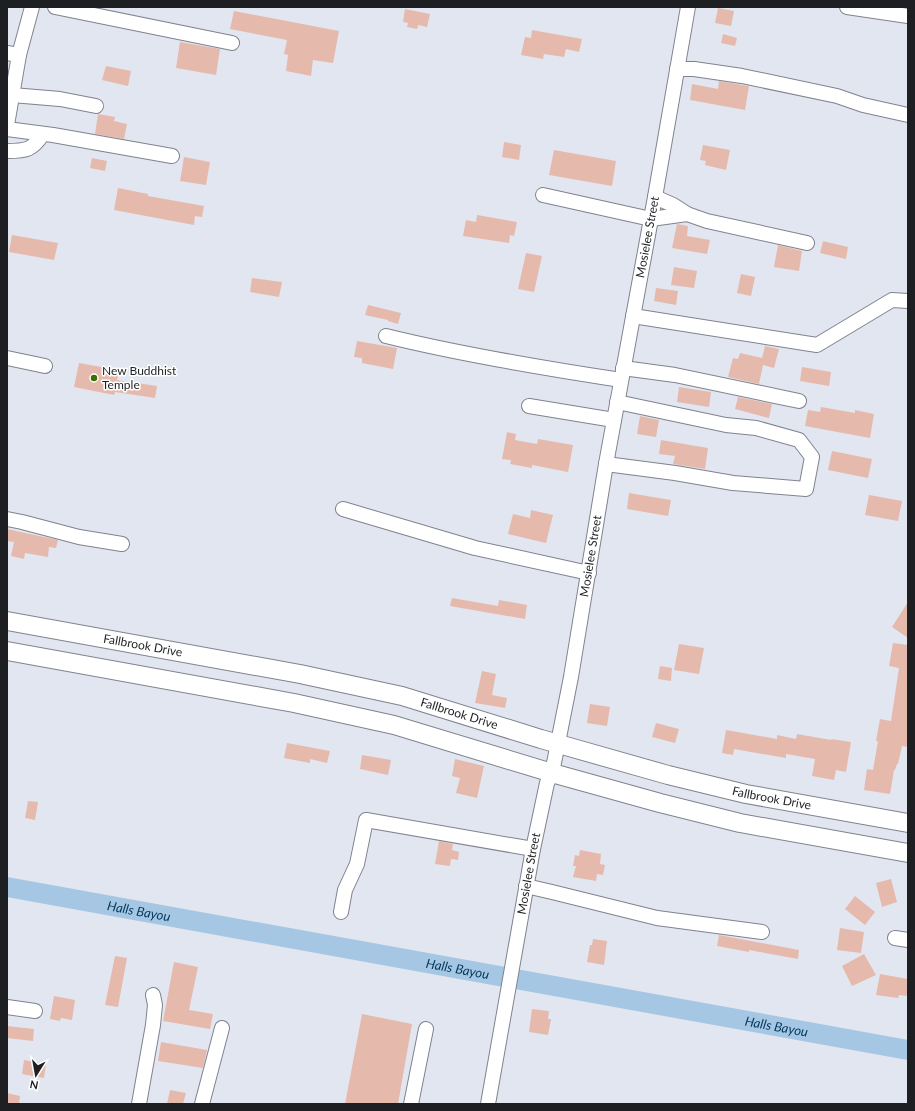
<svg xmlns="http://www.w3.org/2000/svg" width="915" height="1111" font-family="Lato,sans-serif">
<style>
.lines{fill:none;stroke-linecap:round;stroke-linejoin:round}
.river{stroke:#a6c7e3;stroke-width:20}
.building{fill:#e5baad}
.minor-casing{stroke:#7f838d;stroke-width:16}
.major-casing{stroke:#7f838d;stroke-width:20}
.minor{stroke:#fff;stroke-width:14}
.major{stroke:#fff;stroke-width:18}
.poi-dot{fill:#397200;stroke:#fff;stroke-width:1.5}
.labels{text-anchor:middle;stroke-width:3;stroke-linejoin:round;paint-order:stroke}
.street-label{font-size:12px;fill:#1d1f23;stroke:#fff}
.poi-label{font-size:12px;fill:#1d1f23;stroke:#fff;text-anchor:start}
.water-label{font-size:13px;font-style:italic;fill:#00385c;stroke:#fff}
</style>
<rect width="100%" height="100%" fill="#e2e6f1"/>
<g class="lines">
<path class="river" id="s1" d="M7,887L908,1050"/>
</g>
<path class="building" d="M718,8L734,11L731,26L715,23Z
M405,9L430,14L427,27L418,25L417,29L407,27L408,23L403,22Z
M234,11L339,31L333,63L313,60L311,76L286,71L288,55L284,54L287,40L230,29Z
M532,30L582,39L579,52L566,49L564,57L544,54L543,59L521,55L525,37L531,38Z
M723,34L737,38L735,46L721,43Z
M180,42L220,49L216,75L176,68Z
M106,66L131,71L128,86L102,80Z
M719,81L749,86L745,110L690,100L692,84L718,89Z
M98,114L115,117L114,121L127,124L124,139L95,134Z
M504,142L521,145L519,160L502,157Z
M703,145L730,150L726,170L705,165L706,161L700,160Z
M554,150L616,161L612,186L549,175Z
M184,157L210,162L206,185L180,181Z
M92,158L107,161L105,171L90,168Z
M118,188L148,194V196L204,206L202,217L195,216L194,225L114,210Z
M477,215L517,222L514,236L510,235L509,243L463,236L466,220L476,222Z
M677,224L688,226L687,236L710,240L707,254L672,248Z
M12,235L58,243L54,260L9,252Z
M823,241L848,247L846,259L820,253Z
M778,245L802,251L799,271L774,267Z
M526,253L542,256L534,292L518,289Z
M674,267L697,271L694,288L671,285Z
M741,274L755,277L751,296L737,293Z
M252,278L282,282L279,297L250,292Z
M656,288L678,291L676,305L654,301Z
M368,305L401,313L398,324L388,321V320L365,315Z
M357,341L397,348L393,369L362,363V358L354,357Z
M765,346L779,349L774,368L763,365L759,384L728,377L733,358L738,359L740,353L762,358Z
M79,363L119,370L117,380L157,386L155,398L115,392L114,395L74,387Z
M802,367L831,372L829,386L800,381Z
M679,387L711,392L709,407L677,402Z
M738,397L772,404L769,418L735,409Z
M821,407L855,413V410L874,414L870,438L805,426L808,410L820,412Z
M640,416L659,420L656,437L637,434Z
M507,432L516,434L515,440L537,444L538,439L573,445L568,472L532,465V468L510,464L511,460L502,459Z
M661,440L708,448L705,469L673,464L675,456L659,454Z
M832,451L872,459L868,478L828,470Z
M629,493L671,500L668,516L627,509Z
M869,495L902,501L898,521L865,515Z
M531,510L553,515L546,543L508,534L513,514L530,518Z
M7,529L58,540L56,548L49,547L48,557L25,553L24,559L11,556L14,542L7,541Z
M452,598L498,606L499,600L527,605L525,619L450,606Z
M908,602V638L892,627Z
M893,643L908,645V747L902,746L898,764H897L895,770H894L890,794L864,790L867,769L873,770L878,741H876L880,719L891,721L899,668L889,666Z
M679,644L704,648L699,674L674,670Z
M660,666L672,668L671,681L658,679Z
M482,671L496,674L492,695L507,698L505,708L475,703Z
M590,704L610,707L607,726L587,723Z
M656,723L679,729L675,743L652,737Z
M726,730L777,739V735L796,739L797,734L831,740V739L851,742L846,772L836,770L834,780L812,776L815,759L786,754V758L734,749L733,755L722,753Z
M287,743L330,751L327,763L310,759V763L284,758Z
M362,755L391,760L388,775L360,769Z
M455,759L484,766L477,798L456,793L460,778L452,776Z
M28,801L38,802L35,820L25,818Z
M439,841L453,844L452,850L459,852L458,860L451,859L450,866L435,864Z
M580,850L601,854L600,864L605,865L603,875L597,874L596,881L573,877L576,866H573L575,855L579,856Z
M891,879L897,902L882,907L876,883Z
M855,896L875,912L865,925L845,909Z
M840,928L864,932L861,953L837,950Z
M719,935L799,950L798,959L749,950V952L717,946Z
M593,939L607,941L604,965L587,962L590,945H592Z
M864,954L876,975L852,986L842,966Z
M115,956L127,958L118,1007L105,1005Z
M174,962L198,967L189,1010L213,1014L210,1029L163,1021Z
M880,974L908,979V996L899,995L898,998L876,995Z
M54,996L75,1000L72,1020L61,1018L60,1021L50,1019Z
M532,1009L549,1011L548,1019H551L548,1035L529,1032Z
M362,1014L412,1024L398,1104H345Z
M7,1026L34,1029L33,1041L7,1038Z
M161,1042L207,1050L203,1068L158,1061Z
M24,1060L46,1064L44,1078L22,1074Z
M170,1090L186,1093L183,1104H167Z
M7,1093L20,1096L19,1104H7Z"/>
<g class="lines">
<defs>
<g id="minor">
<path d="M55,7L232,43"/>
<path d="M847,7L908,16"/>
<path d="M7,53L19,55"/>
<path d="M677,69H694L742,76L837,96L863,105L908,115"/>
<path d="M12,95L60,99L96,106"/>
<path d="M7,125L19,55L32,7"/>
<path d="M7,129L53,135L172,156"/>
<path d="M7,151C27,151 32,150 43,134"/>
<path d="M543,195L651,219L687,214L673,205L655,197"/>
<path d="M687,214L707,221L807,243"/>
<path d="M633,316L817,345L892,300L908,301"/>
<path d="M386,336C463,355 542,368 621,380"/>
<path d="M7,358L45,366"/>
<path d="M623,368L675,375L799,401"/>
<path d="M529,406L614,420"/>
<path d="M606,464L675,473L733,483L806,489L812,457L799,440L756,428L726,425L617,402"/>
<path d="M343,509L475,548L589,573"/>
<path d="M7,519L22,522L79,537L122,544"/>
<path d="M526,886L552,892L657,918L762,932"/>
<path d="M341,912L345,890L357,864L366,820L533,849"/>
<path d="M895,938L908,940"/>
<path d="M7,1007L35,1011"/>
<path d="M139,1104L153,1025L155,1005L153,995"/>
<path d="M202,1104L222,1028"/>
<path d="M411,1104L426,1029"/>
<path id="s2" d="M488,1104L533,849L547,783L552,773L571,677L606,464L655,197L688,7"/>
</g>
<g id="major">
<path id="s3" d="M7,621L300,674L402,696L541,739L668,775L746,794L908,823"/>
<path d="M7,651L294,703L394,725L552,773L660,803L740,823L908,853"/>
</g>
</defs>
<use href="#minor" class="minor-casing"/>
<use href="#major" class="major-casing"/>
<use href="#minor" class="minor"/>
<use href="#major" class="major"/>
</g>
<circle class="poi-dot" cx="94" cy="378" r="4"/>
<g class="labels">
<g class="street-label">
<text dy="4" stroke="none"><textPath href="#s2" startOffset="882">Mosielee Street</textPath></text>
<text dy="4" stroke="none"><textPath href="#s2" startOffset="558">Mosielee Street</textPath></text>
<text dy="4" stroke="none"><textPath href="#s3" startOffset="138">Fallbrook Drive</textPath></text>
<text dy="4" stroke="none"><textPath href="#s3" startOffset="462">Fallbrook Drive</textPath></text>
<text dy="4" stroke="none"><textPath href="#s3" startOffset="786">Fallbrook Drive</textPath></text>
<text dy="4" stroke="none"><textPath href="#s2" startOffset="234">Mosielee Street</textPath></text>
</g>
<g class="poi-label">
<text x="102" y="375">New Buddhist<tspan x="102" dy="14">Temple</tspan></text>
</g>
<g class="water-label">
<text dy="5" stroke="none"><textPath href="#s1" startOffset="134">Halls Bayou</textPath></text>
<text dy="5" stroke="none"><textPath href="#s1" startOffset="458">Halls Bayou</textPath></text>
<text dy="5" stroke="none"><textPath href="#s1" startOffset="782">Halls Bayou</textPath></text>
</g>
</g>
<rect width="915" height="1111" fill="none" stroke="#1d1f23" stroke-width="16"/>
<g transform="translate(36 1075) rotate(191)" stroke="#ffffff" stroke-width="3" paint-order="stroke">
<path d="M0-3L7 15L0 10L-7 15Z" fill="#1d1f23"/>
<text y="-6" font-size="11" font-weight="bold" text-anchor="middle" fill="#1d1f23">N</text>
</g>
</svg>
